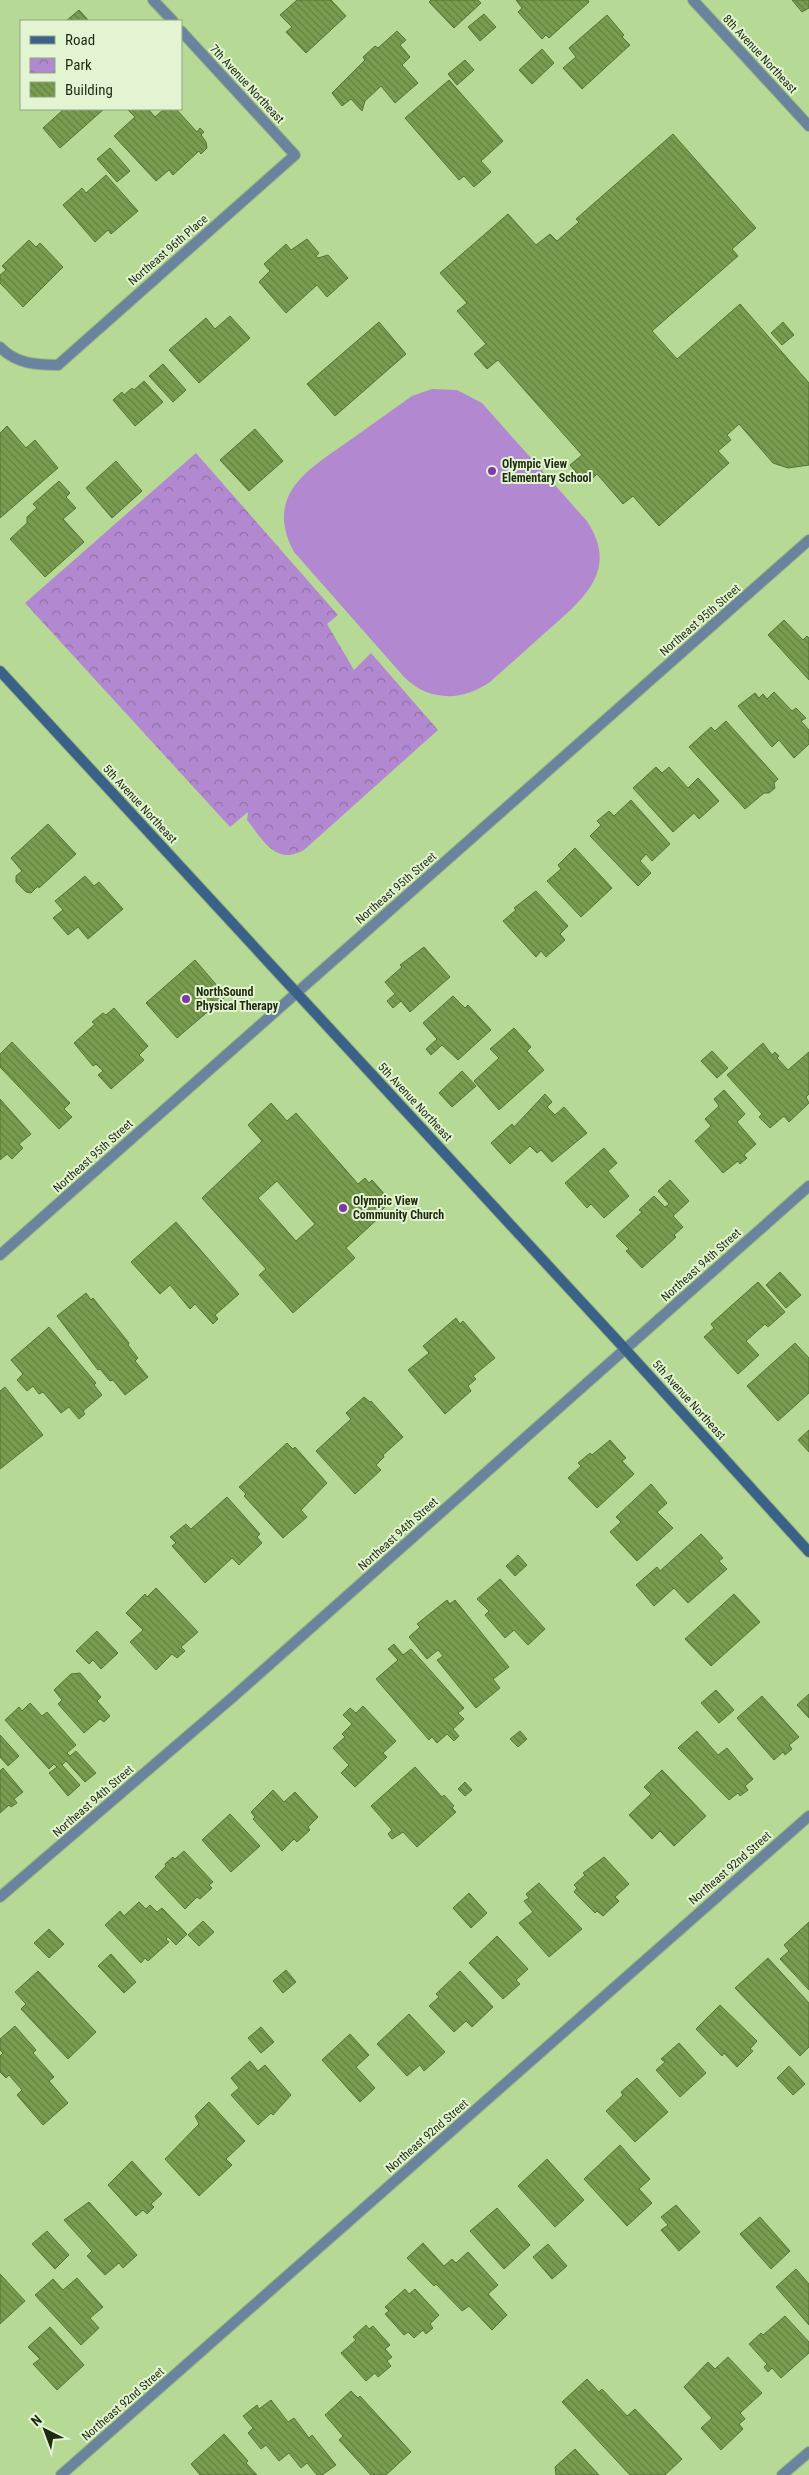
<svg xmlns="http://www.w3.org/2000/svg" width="809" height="2475" font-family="'Roboto Condensed',sans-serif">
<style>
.grass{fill:#b289d0}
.park{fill:url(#park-crowns)}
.building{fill:url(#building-back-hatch);stroke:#567335;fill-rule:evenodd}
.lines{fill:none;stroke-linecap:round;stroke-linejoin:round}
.service-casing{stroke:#98b67b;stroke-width:12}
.minor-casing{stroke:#98b67b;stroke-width:12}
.tertiary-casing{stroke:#98b67b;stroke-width:12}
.secondary-casing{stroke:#98b67b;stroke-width:12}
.service{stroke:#6a849f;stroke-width:10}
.minor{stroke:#6a849f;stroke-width:10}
.tertiary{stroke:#6a849f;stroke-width:10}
.secondary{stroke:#3a6188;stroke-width:10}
.poi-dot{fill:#7f37aa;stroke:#e2f4d2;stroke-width:2}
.labels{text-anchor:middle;stroke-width:4;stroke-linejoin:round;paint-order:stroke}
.street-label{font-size:12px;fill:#1d2a0f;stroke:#e2f4d2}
.poi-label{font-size:12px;font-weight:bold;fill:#1d2a0f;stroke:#e2f4d2;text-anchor:start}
</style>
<defs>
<pattern id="park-crowns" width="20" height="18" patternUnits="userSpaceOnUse" patternTransform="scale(1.25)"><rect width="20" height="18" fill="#b289d0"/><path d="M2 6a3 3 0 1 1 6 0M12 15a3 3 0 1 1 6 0" fill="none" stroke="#9070a7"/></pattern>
<pattern id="building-back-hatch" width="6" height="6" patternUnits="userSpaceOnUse" patternTransform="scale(1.25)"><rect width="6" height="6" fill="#799d50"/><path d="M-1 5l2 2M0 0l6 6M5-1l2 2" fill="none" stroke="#638041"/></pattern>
</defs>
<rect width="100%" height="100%" fill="#b7d996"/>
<path class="grass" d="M432,389L457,390L482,403L586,520C621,570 582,600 547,631C528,648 509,665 490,682C463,701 430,702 405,678L294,552C264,496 307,470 346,443C368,427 390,412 412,396Z"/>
<path class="park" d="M196,453L338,615L327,624L354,670L371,653L438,730L304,850C276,866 263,840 247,820L248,812L230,827L25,603Z"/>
<path class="building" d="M297,0H331L346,16L306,53L286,32L292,27L280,15Z
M431,0H478L481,3L454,28L429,2Z
M516,0H588L589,2L549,38L546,35L542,39L518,12L522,8Z
M792,0H809V8L802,12Z
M79,10L89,21H66Z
M484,14L496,27L480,41L468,27Z
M607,15L624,35L622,37L630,45L582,89L563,68L576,57L569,48Z
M397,31L406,40L400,45L410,57L402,65L418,83L395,103L381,86L365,101L362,111L351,99L342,106L332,93L365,60L363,57L375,46L378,48Z
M542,49L554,63L532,84L519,70Z
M465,60L474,70L457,85L448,74Z
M449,80L503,141L481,161L491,172L474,187L464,176L459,180L405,118Z
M64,109H104L60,148L43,128Z
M127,109H148L155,117L164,109H176L197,132L200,128L204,132L201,135L206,142L207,148L201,154L199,151L173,175L169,170L156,181L114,136L135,117Z
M673,134L756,228L732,249L738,256L652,331L677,359L740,304L809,383V465L788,468L773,463L739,424L727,435L731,440L718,451L729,463L659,526L633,496L623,504L597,474L586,484L570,465L582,455L498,360L487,369L474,354L486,344L457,311L467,303L440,273L508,214L536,245L550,234L557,241L579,222L576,219Z
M110,148L130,171L117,182L97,159Z
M106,175L138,211L111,234L108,230L95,242L63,205L82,188L86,193Z
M307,239L319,253L316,256L318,258L328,255L348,278L327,297L317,285L286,313L259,282L270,271L264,264L286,244L291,250Z
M29,240L36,247L40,243L63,267L23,307L0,283V275L6,270L2,266Z
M230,316L250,338L199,383L169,350L206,318L215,329Z
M379,322L406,354L335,416L307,384Z
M783,322L794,335L782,345L771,333Z
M163,364L186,390L173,402L149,376Z
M144,381L163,402L135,426L113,400L122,392L124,395L132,388L134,390Z
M7,426L26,448L35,440L58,468L0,518V433Z
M255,429L283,461L249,491L220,460Z
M116,461L142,491L112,518L86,488Z
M59,481L70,493L66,497L76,508L63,519L84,542L45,577L10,539L27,523V517L37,508L33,504Z
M784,620L803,640L807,636L809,638V680L768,635Z
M774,692L792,711L796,708L806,718L801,721L809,730V744L794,758L779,740L772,747L738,706L755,693L759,698L763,694L767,699Z
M726,721L778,779L774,783L775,788L769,793H764L745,809L689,747L711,727L715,731Z
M656,767L662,773L669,767L688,788L698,778L719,801L699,819L694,813L673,832L633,788Z
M631,800L670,844L652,861L646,854L640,861L651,873L638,886L590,836L601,825L597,821L609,811L614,816Z
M48,824L76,854L39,888L38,886L31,893L26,892L16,882V876L22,871L11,858Z
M575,848L612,888L581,917L547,881L561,869L558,865Z
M85,876L94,886L99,882L123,909L88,939L78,927L68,935L53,918L63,910L55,901Z
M536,891L568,926L560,934L565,940L546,957L541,951L536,957L503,921L516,910L514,908Z
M424,947L450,977L410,1012L401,1001L393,1008L387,1001L395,994L385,982L402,967L400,965Z
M195,960L226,996L177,1038L146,1003Z
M453,996L465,1008L468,1005L491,1030L458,1060L442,1045L431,1055L426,1049L437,1039L423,1023Z
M114,1008L148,1046L139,1055L144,1060L111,1089L98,1075L103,1071L96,1064L93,1066L74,1043L95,1024L92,1022L103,1013L106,1015Z
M514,1028L531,1047L527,1051L544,1070L499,1110L474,1081L499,1058L490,1049Z
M12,1042L70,1103L64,1109L72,1117L59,1129L0,1067V1054Z
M763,1043L772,1055L775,1052L779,1056L777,1058L788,1070L809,1052V1094L806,1097L809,1103L789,1122L784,1116L770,1128L759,1117L762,1114L727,1075Z
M712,1051L728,1068L717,1078L701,1061Z
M462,1071L476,1086L452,1107L439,1093Z
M724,1090L745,1114L737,1122L756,1144L744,1155L747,1158L740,1164L738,1161L723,1173L695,1141L711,1126L705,1119L719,1106L714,1099Z
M545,1094L552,1102L547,1107L555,1115L564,1107L587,1133L552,1162L541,1150L537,1153L530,1146L510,1164L491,1143L512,1124L514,1127Z
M0,1099L31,1134L19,1144L23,1148L12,1159L7,1154L0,1160Z
M271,1103L287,1121L296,1113L358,1184L365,1178L369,1183L372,1180L386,1196L383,1199L388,1204L381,1211L383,1214L346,1248L355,1258L293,1313L259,1275L266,1269L202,1198L262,1141L248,1125ZM277,1181L315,1224L296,1241L258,1198Z
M604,1148L617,1163L608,1171L629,1196L604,1218L591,1204L587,1208L565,1183Z
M670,1180L689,1201L673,1216L683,1227L674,1235L676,1237L642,1268L626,1251L629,1249L616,1236L642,1212L639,1210L654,1196L665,1207L669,1204L658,1191Z
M176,1222L239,1294L215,1315L218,1319L213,1324L195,1304L190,1309L170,1285L160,1294L131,1262Z
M780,1272L801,1295L786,1308L766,1285Z
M758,1282L785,1312L768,1327L765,1324L746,1341L759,1355L738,1374L704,1337L714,1328L711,1324Z
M86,1293L91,1300L93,1298L129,1343L128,1345L138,1358L135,1361L148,1377L125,1395L113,1380L110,1381L100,1369L98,1370L57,1316Z
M456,1318L460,1324L463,1321L495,1358L473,1376L476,1379L468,1386L471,1391L445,1414L408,1370L429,1353L423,1346Z
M49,1327L96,1383L94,1385L102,1395L83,1411L85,1414L79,1419L69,1407L61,1413L43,1392L39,1394L33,1386L27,1391L17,1380L23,1374L11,1360Z
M795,1343L809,1358V1393L778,1421L747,1386Z
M5,1387L43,1435L0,1469V1391Z
M364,1397L370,1402L371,1401L403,1437L383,1455L384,1457L376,1465L381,1470L355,1494L316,1451L351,1419L346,1413Z
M809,1430V1452L798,1440Z
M610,1440L626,1458L622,1461L634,1474L597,1508L568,1478L581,1466L578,1463L590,1453L592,1455Z
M287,1443L293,1449L295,1447L327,1483L301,1510L307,1517L283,1538L244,1496L246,1494L239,1487Z
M651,1484L667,1503L657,1512L673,1528L637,1561L610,1532L621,1522L616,1517Z
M227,1497L260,1534L257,1537L262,1543L239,1565L232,1558L205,1583L172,1546L176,1543L170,1537L186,1524L191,1529Z
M701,1534L723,1558L719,1561L727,1569L688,1603L674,1588L654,1606L636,1585L657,1567L660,1571Z
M518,1555L527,1565L515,1576L506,1566Z
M500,1579L545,1629L528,1645L514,1630L505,1638L485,1615L489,1611L477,1599Z
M156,1588L198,1632L181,1647L185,1651L177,1658L172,1654L156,1670L130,1642L143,1630L126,1613L145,1594L147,1597Z
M734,1594L760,1622L711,1666L685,1639Z
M447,1600L450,1604L455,1600L509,1667L493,1679L500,1688L476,1708L437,1660L443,1656L438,1650L427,1659L409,1637L420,1627L417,1624Z
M97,1631L118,1653L101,1669L93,1660L89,1664L76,1651Z
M394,1644L403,1655L411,1649L464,1708L458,1713L464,1719L453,1729L459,1736L454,1741L447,1734L437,1743L432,1737L429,1740L376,1679L398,1660L388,1649Z
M80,1673L101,1697L97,1701L110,1716L104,1722L100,1719L84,1733L58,1704L62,1700L54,1690L71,1674Z
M716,1690L734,1710L719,1723L701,1703Z
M809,1694V1718L797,1705Z
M762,1696L799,1737L789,1745L792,1749L785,1755L783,1752L774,1760L737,1718Z
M30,1703L42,1716L47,1712L76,1745L67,1753L70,1756L76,1751L96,1773L85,1782L66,1761L62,1765L80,1785L68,1796L49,1773L57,1767L54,1764L49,1769L5,1720L19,1707L22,1711Z
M363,1706L396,1741L383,1753L387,1757L355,1787L341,1773L349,1765L333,1748L345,1737L342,1734L352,1724L343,1715L350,1708L356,1713Z
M520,1731L527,1739L518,1747L510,1739Z
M697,1731L718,1755L727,1748L753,1779L745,1786L748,1790L740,1796L738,1793L729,1800L678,1748Z
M0,1735L19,1756L8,1766L0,1757Z
M415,1767L442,1797L444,1795L454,1806L452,1808L456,1812L417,1847L403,1832L392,1839L388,1834L392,1830L371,1806Z
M3,1768L23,1792L14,1799L17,1803L11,1807L9,1805L0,1813V1771Z
M662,1770L706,1816L674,1846L660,1831L652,1839L629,1815L651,1794L644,1787Z
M465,1782L472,1790L465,1796L458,1789Z
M273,1790L284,1802L295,1792L318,1817L308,1827L310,1830L297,1842L294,1839L282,1851L253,1819L255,1817L251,1812Z
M230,1814L260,1846L231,1872L202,1840Z
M184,1851L213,1882L209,1885L212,1888L200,1899L197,1897L185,1909L155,1877L166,1866L165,1864L173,1857L175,1859Z
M604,1857L629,1884L615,1897L619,1901L603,1916L597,1911L595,1913L574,1892L577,1888L574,1885L585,1875L583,1873Z
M539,1883L582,1929L549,1957L519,1923L533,1912L524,1901L529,1898L526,1894Z
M469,1893L487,1913L471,1928L453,1908Z
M139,1902L146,1909L150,1905L157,1912L162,1908L187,1934L176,1945L168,1937L166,1939L169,1942L148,1961L145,1958L141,1963L105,1925L120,1911L124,1916Z
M203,1921L214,1932L199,1946L188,1935Z
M809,1922V1990L780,1959L789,1951L784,1945Z
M49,1929L64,1944L49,1958L34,1943Z
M497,1936L528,1969L516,1980L520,1984L503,1999L469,1963Z
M111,1954L136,1982L124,1993L98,1966Z
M768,1958L809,2003V2047L800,2056L735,1988Z
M286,1970L296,1982L283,1993L273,1981Z
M38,1971L96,2032L68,2059L21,2009L26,2004L15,1992Z
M460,1971L493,2007L472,2027L466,2021L454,2032L429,2006L439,1997L436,1994Z
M720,2005L757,2041L750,2049L753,2051L737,2067L724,2053L722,2056L696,2029Z
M409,2014L445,2052L424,2071L420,2065L407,2076L377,2044Z
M15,2026L36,2050L33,2053L54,2077L49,2081L68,2103L43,2125L17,2095L22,2090L9,2075L6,2078L0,2072V2056L3,2053L0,2050V2039Z
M261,2027L274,2042L261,2053L248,2038Z
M350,2034L369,2055L356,2067L375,2088L360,2102L322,2060Z
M679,2043L706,2073L680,2097L656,2070L665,2062L661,2059Z
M250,2061L258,2071L265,2065L291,2095L273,2115L271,2113L258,2125L231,2095L239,2088L231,2078Z
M789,2066L805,2084L793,2095L777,2078Z
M637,2078L668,2112L635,2142L606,2111L623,2095L621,2092Z
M209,2102L245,2141L226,2159L232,2165L199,2196L165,2159L199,2124L195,2116Z
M620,2145L650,2179L639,2189L652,2203L627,2226L584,2179Z
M547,2159L584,2200L555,2227L518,2186Z
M132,2161L162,2194L151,2204L154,2207L147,2214L143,2210L136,2216L108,2185Z
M89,2202L137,2255L123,2268L119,2263L105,2275L87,2256L92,2251L64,2220Z
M676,2205L700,2232L679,2251L661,2230L668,2225L661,2217Z
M497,2208L530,2245L504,2269L470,2231Z
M760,2217L790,2251L771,2269L740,2234Z
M47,2231L69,2255L55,2269L32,2244Z
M423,2243L444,2266L452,2259L456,2263L468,2252L498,2285L488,2294L507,2315L492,2330L469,2306L462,2311L436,2284L434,2286L407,2258Z
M548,2244L567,2266L552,2279L533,2257Z
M796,2269L809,2284V2325L776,2287Z
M0,2274L25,2301L0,2324Z
M77,2278L103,2307L90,2318L99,2328L81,2345L35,2295L53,2279L63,2290Z
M405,2289L409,2294L415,2289L439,2315L430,2324L433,2328L426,2334L423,2330L414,2338L408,2332L404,2335L385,2314L389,2311L385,2307Z
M785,2316L809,2342V2353L781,2378L772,2368L768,2372L764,2367L767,2364L749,2344L761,2333L763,2335Z
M366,2325L369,2329L373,2326L390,2345L385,2349L392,2357L387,2361L391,2366L378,2377L375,2373L366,2381L341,2353L356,2340L353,2337Z
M50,2327L84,2365L57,2390L33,2364L40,2359L28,2347Z
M728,2357L762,2393L740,2413L745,2419L739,2424L743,2429L721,2450L701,2428L712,2418L684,2387L708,2362L715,2369Z
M587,2379L599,2392L602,2389L627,2416L635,2409L682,2459L665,2475H630L562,2402Z
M351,2391L358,2398L360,2396L411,2452L386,2475H371L339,2440L343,2436L325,2415Z
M271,2400L288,2422L294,2418L309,2438L312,2435L336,2465L322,2475H317L307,2463L301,2468L289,2453L279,2461L266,2445L261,2449L248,2433L253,2428L243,2416L257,2405L259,2409Z
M224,2434L248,2461L246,2463L257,2475H200L191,2464Z
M575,2449L599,2475H556L555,2467Z"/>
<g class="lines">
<defs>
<path id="service" d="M0,347C16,364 37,365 58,365"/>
<path id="minor" d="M153,0L173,21
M693,0L809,126
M58,365L295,155L181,31
M0,1255L809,540
M0,1897L233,1697L809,1186
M782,2475L809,2452"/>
<path id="tertiary" d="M61,2475L809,1816"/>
<path id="secondary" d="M0,671L625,1349L809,1552"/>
</defs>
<use href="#service" class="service-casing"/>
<use href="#minor" class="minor-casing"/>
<use href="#tertiary" class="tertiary-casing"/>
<use href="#secondary" class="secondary-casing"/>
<use href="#service" class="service"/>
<use href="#minor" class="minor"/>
<use href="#tertiary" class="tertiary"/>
<use href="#secondary" class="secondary"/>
</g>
<g class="poi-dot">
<circle cx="492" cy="471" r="5"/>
<circle cx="186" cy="999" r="5"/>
<circle cx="343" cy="1208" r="5"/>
</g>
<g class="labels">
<g class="street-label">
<text transform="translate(760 54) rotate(47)" y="4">8th Avenue Northeast</text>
<text transform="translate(247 84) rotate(47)" y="4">7th Avenue Northeast</text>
<text transform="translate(168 250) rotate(-41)" y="4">Northeast 96th Place</text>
<text transform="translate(700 620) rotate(-41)" y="4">Northeast 95th Street</text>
<text transform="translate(140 804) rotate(47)" y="4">5th Avenue Northeast</text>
<text transform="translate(396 888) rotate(-41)" y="4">Northeast 95th Street</text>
<text transform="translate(415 1102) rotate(47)" y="4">5th Avenue Northeast</text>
<text transform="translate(93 1156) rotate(-42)" y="4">Northeast 95th Street</text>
<text transform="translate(701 1265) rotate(-42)" y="4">Northeast 94th Street</text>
<text transform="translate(689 1400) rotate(48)" y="4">5th Avenue Northeast</text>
<text transform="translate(398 1534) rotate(-42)" y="4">Northeast 94th Street</text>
<text transform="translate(93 1801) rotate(-41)" y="4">Northeast 94th Street</text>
<text transform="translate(730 1868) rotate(-41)" y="4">Northeast 92nd Street</text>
<text transform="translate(427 2136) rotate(-41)" y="4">Northeast 92nd Street</text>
<text transform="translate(123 2404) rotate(-41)" y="4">Northeast 92nd Street</text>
</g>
<g class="poi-label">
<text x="502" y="468">Olympic View<tspan x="502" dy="14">Elementary School</tspan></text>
<text x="196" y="996">NorthSound<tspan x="196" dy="14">Physical Therapy</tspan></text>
<text x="353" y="1205">Olympic View<tspan x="353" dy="14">Community Church</tspan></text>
</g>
</g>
<rect x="20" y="20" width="162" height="90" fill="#e2f4d2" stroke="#93a384"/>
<rect x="30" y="36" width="25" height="8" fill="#3a6188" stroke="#93a384"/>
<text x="65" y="45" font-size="15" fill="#1d2a0f">Road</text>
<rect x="30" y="58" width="25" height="15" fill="url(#park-crowns)" stroke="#93a384"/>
<text x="65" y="70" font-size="15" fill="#1d2a0f">Park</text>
<rect x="30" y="82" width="25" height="15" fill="url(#building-back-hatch)" stroke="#93a384"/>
<text x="65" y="95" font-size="15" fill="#1d2a0f">Building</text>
<g transform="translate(45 2430) rotate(318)" stroke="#e2f4d2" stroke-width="4" paint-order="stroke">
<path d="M0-4L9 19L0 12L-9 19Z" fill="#1d2a0f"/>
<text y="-8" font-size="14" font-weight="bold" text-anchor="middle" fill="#1d2a0f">N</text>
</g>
</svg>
